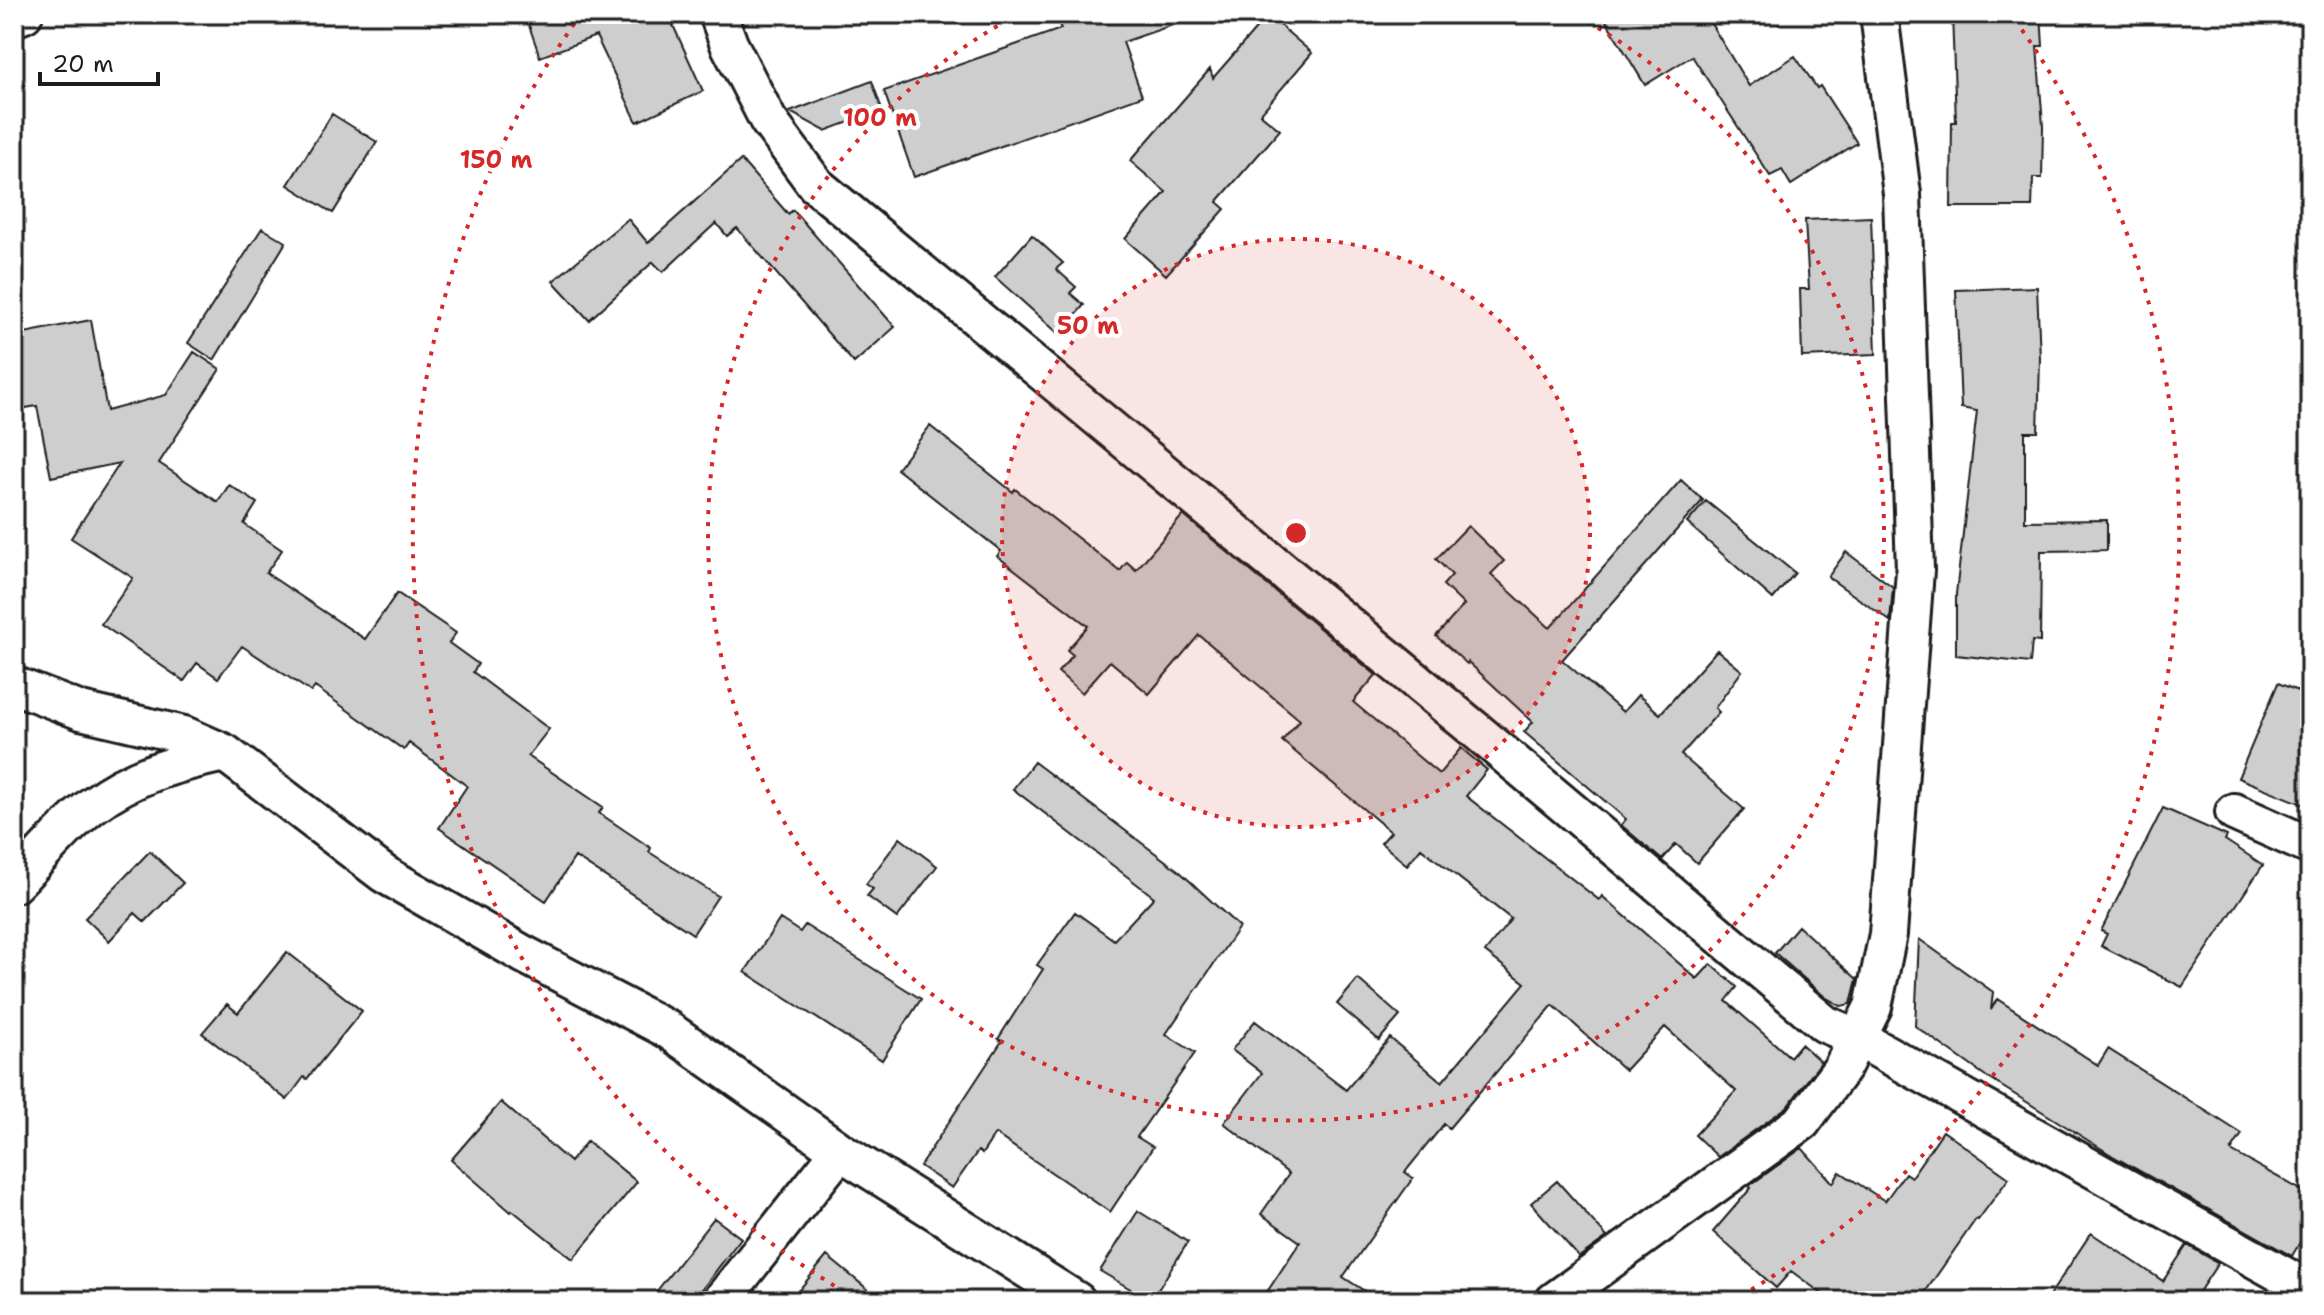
<svg xmlns="http://www.w3.org/2000/svg" width="2324" height="1315" font-family="'Shantell Sans',sans-serif">
<style>
.building{fill:#cecece;stroke:#1c1c1c;stroke-width:2}
.lines{fill:none;stroke-linecap:round;stroke-linejoin:round}
.minor-casing{stroke:#1c1c1c;stroke-width:42}
.minor{stroke:#fff;stroke-width:36}
.ring{fill:none;stroke:#d62828;stroke-width:4;stroke-dasharray:4 8}
.centre{fill:#d62828;stroke:#fff;stroke-width:4}
.ring-label{font-size:24px;text-anchor:middle;font-weight:bold;fill:#d62828;stroke:#fff;stroke-width:8;stroke-linejoin:round;paint-order:stroke}
</style>
<rect width="100%" height="100%" fill="#fff"/>
<filter id="ink" filterUnits="userSpaceOnUse"><feTurbulence type="fractalNoise" baseFrequency=".0125" numOctaves="2"/><feDisplacementMap in="SourceGraphic" scale="16" xChannelSelector="R" yChannelSelector="G"/><feConvolveMatrix kernelMatrix="1 2 1 2 8 2 1 2 1" color-interpolation-filters="sRGB"/></filter>
<g filter="url(#ink)">
<path class="building" d="M525,14H668L703,91L637,122L596,36L540,57Z
M1055,14H1189L1190,19L1123,42L1142,96L914,177L884,91L1061,29Z
M1602,14H1705L1749,86L1795,56L1817,88L1820,86L1857,143L1791,185L1782,170L1770,176L1692,56L1645,85Z
M1952,14H2041L2043,46H2037L2043,126L2042,178H2033L2032,207H1951L1952,122H1956Z
M1268,15L1312,53L1260,114L1280,130L1217,202L1225,209L1166,275L1125,239L1166,192L1130,161L1210,69L1213,78Z
M872,81L882,110L825,131L790,112Z
M332,114L377,142L333,213L288,185Z
M741,160L788,214L793,210L895,327L854,363L737,228L727,236L716,223L663,272L653,262L589,320L553,281L628,219L648,243Z
M1871,217L1876,354L1802,357L1800,289H1809L1805,220Z
M262,228L286,242L214,360L188,343Z
M1032,235L1063,263L1056,269L1076,287L1070,293L1084,305L1059,334L995,277Z
M2037,287L2040,359L2038,432H2025V521L2107,520V550L2041,551L2040,642L2032,641L2030,663L1956,655V594L1977,411L1961,408L1956,290Z
M91,320L107,411L166,395L194,352L220,369L159,463L218,502L229,485L257,503L244,524L282,550L266,573L365,639L397,593L456,633L449,643L478,664L473,672L549,729L528,756L603,807L599,813L651,848L649,852L718,896L693,934L575,857L546,901L439,828L467,786L409,743L404,750L315,687L311,692L242,646L218,678L197,663L184,681L101,624L133,578L71,538L120,463L51,477L37,406L14,410V335Z
M930,426L1013,492L1015,489L1120,571L1127,562L1136,570L1183,515L1376,675L1353,702L1439,774L1461,748L1487,770L1466,796L1599,900L1602,896L1697,979L1711,964L1737,987L1726,1001L1790,1057L1801,1044L1821,1062L1787,1107L1718,1157L1695,1135L1736,1091L1665,1027L1625,1070L1553,1005L1449,1128L1444,1124L1405,1172L1413,1178L1343,1277L1380,1301H1261L1300,1242L1261,1214L1289,1174L1224,1123L1262,1073L1232,1050L1255,1021L1346,1090L1390,1038L1442,1082L1525,983L1485,952L1511,919L1421,848L1407,865L1381,843L1391,832L1282,741L1300,720L1199,635L1149,694L1110,661L1082,693L1058,672L1073,655L1067,650L1088,626L997,556L1001,551L897,469Z
M1681,480L1703,500L1562,660L1623,712L1638,695L1660,714L1717,650L1742,671L1715,708L1719,712L1681,755L1744,809L1697,863L1676,844L1662,860L1621,825L1626,819L1524,732L1533,722L1468,662L1467,664L1436,636L1464,605L1443,585L1452,575L1436,559L1468,526L1504,561L1491,574L1550,628Z
M1706,501L1795,573L1773,599L1687,523Z
M1846,552L1893,587L1890,621L1828,577Z
M2278,683L2310,696V807L2238,778Z
M1034,762L1179,871L1239,927L1166,1034L1195,1053L1137,1137L1153,1147L1110,1212L995,1134L982,1154L978,1151L952,1188L920,1166L1002,1041L998,1039L1043,969L1037,965L1075,912L1114,940L1154,897L1013,789Z
M2163,808L2227,836L2225,840L2263,865L2182,987L2101,946L2107,934L2101,931Z
M900,838L937,866L897,918L867,896L873,889L866,884Z
M150,851L183,883L145,922L135,913L109,941L85,918Z
M780,919L800,932L805,925L921,999L882,1060L745,972Z
M1798,926L1857,979L1851,1004L1841,1006L1825,997L1775,953Z
M1919,939L1993,992L1991,1010L1997,999L2098,1065L2108,1049L2242,1134L2231,1151L2310,1195V1225L2292,1256L2113,1156L1990,1079L1915,1026Z
M287,952L362,1011L307,1079L304,1077L287,1100L202,1033L227,1004L238,1013Z
M1358,979L1400,1016L1379,1040L1337,1004Z
M501,1102L570,1162L587,1141L637,1182L573,1259L512,1210L511,1212L451,1160Z
M1943,1131L2009,1178L1978,1220L1976,1219L1919,1301H1832L1791,1271L1776,1288L1713,1232L1751,1188L1749,1186L1802,1148L1833,1183L1840,1172L1885,1201L1905,1173L1911,1177Z
M1557,1181L1607,1237L1579,1257L1531,1203Z
M1138,1211L1188,1242L1151,1301L1100,1271Z
M714,1218L741,1238L693,1301H649Z
M2091,1233L2163,1281L2187,1245L2218,1263L2193,1301H2046Z
M827,1256L882,1301H790Z"/>
<g class="lines">
<defs>
<path id="minor" d="M718,14L729,44L768,120L816,185L1479,733L1825,1024L1858,1038L2310,1290
M14,18L24,14
M14,685L81,711L184,735L225,753L384,874L523,954L667,1029L840,1151L1077,1301
M2234,812L2310,846
M14,884C39,859 65,826 93,805C132,775 178,763 225,753
M721,1301L840,1151
M1554,1301L1802,1122L1842,1068L1873,1007L1888,934L1915,570L1902,194L1879,14"/>
</defs>
<use href="#minor" class="minor-casing"/>
<use href="#minor" class="minor"/>
</g>
</g>
<circle cx="1296" cy="533" r="294" fill="#d62828" fill-opacity=".12"/>
<g class="ring">
<circle cx="1296" cy="533" r="294"/>
<path d="M1577 16A588 588 0 1 1 1015 16"/>
<path d="M855 1298A883 883 0 0 1 577 20M2015 20A883 883 0 0 1 1737 1298"/>
</g>
<circle cx="1296" cy="533" r="12" class="centre"/>
<g class="ring-label">
<text x="880" y="126">100 m</text>
<text x="496" y="168">150 m</text>
<text x="1088" y="334">50 m</text>
</g>
<rect width="2324" height="1315" fill="none" stroke="#fff" stroke-width="48"/>
<rect x="24" y="24" width="2276" height="1267" fill="none" stroke="#1c1c1c" stroke-width="3" filter="url(#ink)"/>
<path d="M40 72v12h118v-12" fill="none" stroke="#1c1c1c" stroke-width="4"/>
<text x="52" y="72" font-size="24" fill="#1c1c1c" stroke="#ffffff" stroke-width="6" paint-order="stroke">20 m</text>
</svg>
